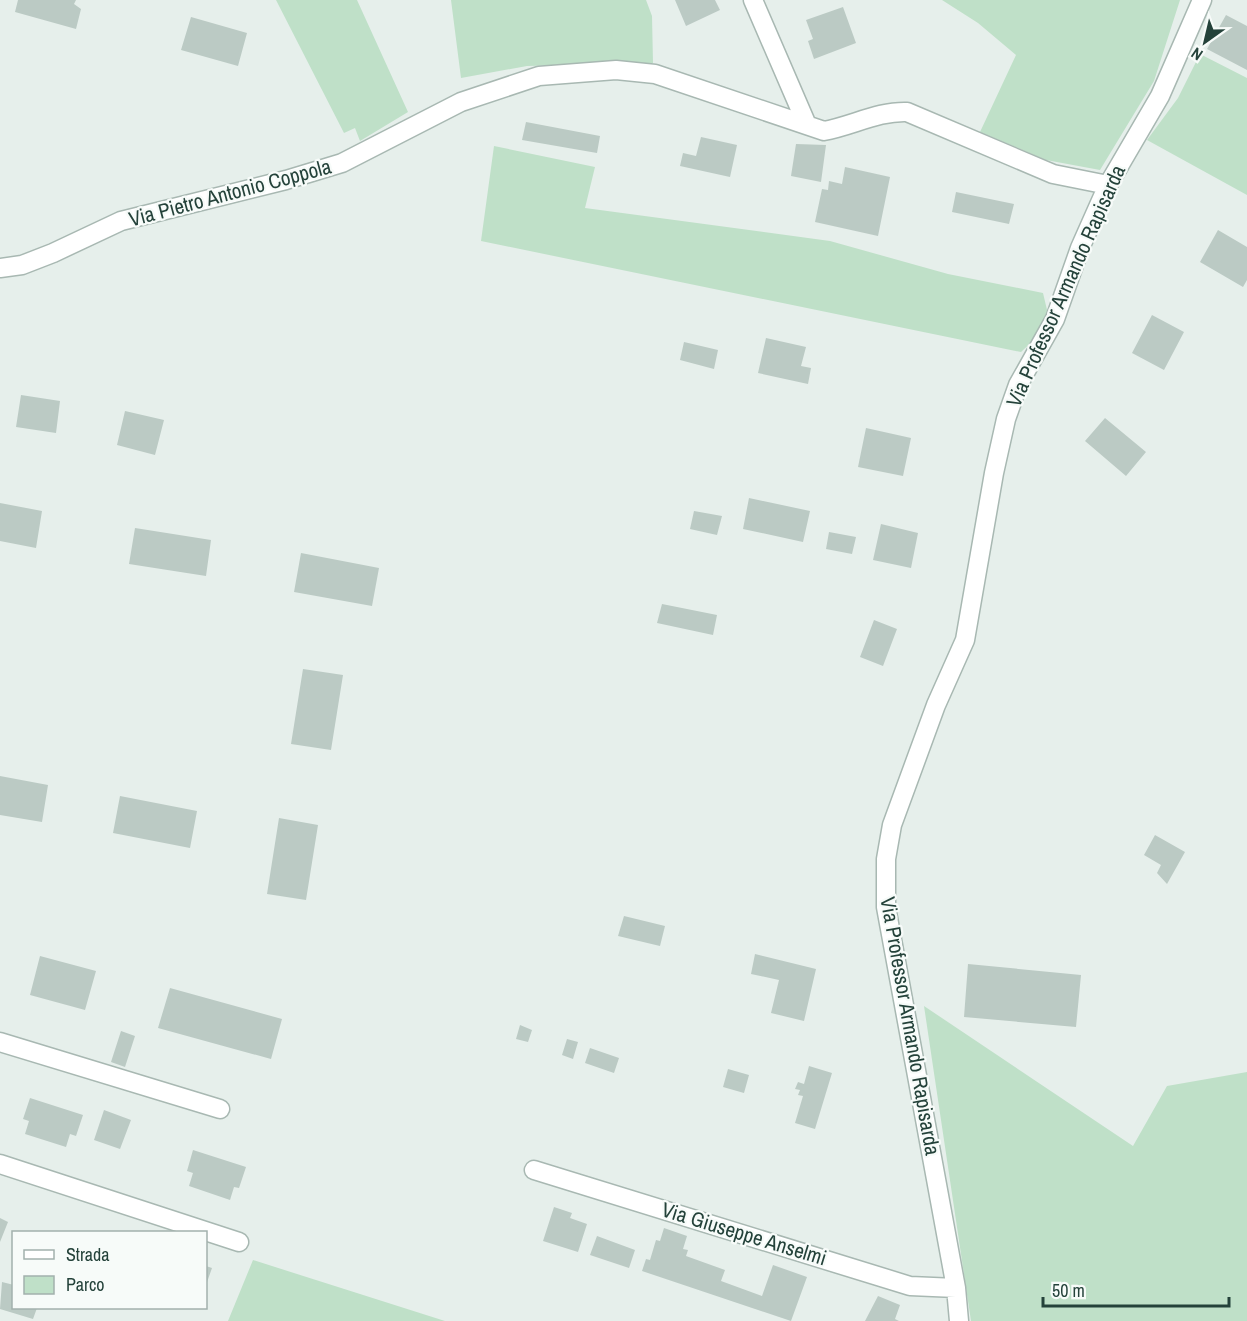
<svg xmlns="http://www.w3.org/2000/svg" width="1247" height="1321" font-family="'Archivo Narrow',sans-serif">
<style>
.green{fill:#bfe0c8}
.building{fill:#bbcac4}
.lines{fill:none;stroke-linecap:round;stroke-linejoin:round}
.minor-casing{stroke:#a8b8b2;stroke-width:21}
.minor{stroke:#fff;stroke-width:18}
.labels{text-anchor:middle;stroke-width:4.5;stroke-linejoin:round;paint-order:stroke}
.street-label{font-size:21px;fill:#24423a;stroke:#f7fbf9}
</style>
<rect width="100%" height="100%" fill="#e6efeb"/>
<path class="green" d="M276,0H357L408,112L360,141L355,128L344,133Z
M451,0H646L652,16L653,63L527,66L461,78Z
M942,0H1180L1154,81L1100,170L1046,160L980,132L1016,55L978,23Z
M1200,54L1247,78V195L1147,140L1178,98Z
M494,146L595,167L585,208L830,241L948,274L1043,293L1048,314L1037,337L1021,352L481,241Z
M924,1006L1133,1146L1167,1086L1247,1072V1321H971Z
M253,1260L445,1321H228Z"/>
<path class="building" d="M18,0H76L74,4L81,9L76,29L15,12Z
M675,0H715L720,10L686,26Z
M843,7L856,43L814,59L808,41L813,39L806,20Z
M1226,15L1247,26V70L1207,49Z
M191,17L247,33L238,66L181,50Z
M526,122L600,136L597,153L522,140Z
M701,137L737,145L730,177L680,166L683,153L696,156Z
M796,144L826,145L821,182L791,176Z
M845,167L890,177L878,236L815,222L822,189L828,190L829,181L842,184Z
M956,192L1014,204L1009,224L952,212Z
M1218,230L1247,247V280L1243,287L1200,262Z
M1152,315L1184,332L1164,370L1132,353Z
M766,338L806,347L801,366L811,368L808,384L758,373Z
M684,342L718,350L714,369L680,360Z
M21,395L60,401L56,433L16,427Z
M125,411L164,420L155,455L117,445Z
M1105,418L1146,452L1126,476L1085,441Z
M866,428L911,438L903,476L858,467Z
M749,498L810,511L803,542L743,529Z
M0,503L42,511L36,548L0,541Z
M694,511L722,516L717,535L690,529Z
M881,524L918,533L911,568L873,560Z
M135,528L211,540L206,576L129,564Z
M829,532L856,537L852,554L826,549Z
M301,553L379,568L372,606L294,592Z
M662,604L717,615L713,635L657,623Z
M874,620L897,629L883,666L860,657Z
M303,669L343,675L331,750L291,744Z
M0,776L48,785L42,822L0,815Z
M120,796L197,811L190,848L113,833Z
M279,818L318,825L306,900L267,894Z
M1155,835L1185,852L1167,884L1157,873L1161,865L1144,855Z
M624,916L665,926L660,946L618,936Z
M755,954L816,969L804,1021L771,1013L779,980L751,974Z
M40,956L96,971L85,1010L30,995Z
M968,964L1081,975L1076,1027L964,1017Z
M170,988L282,1019L271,1059L158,1028Z
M520,1025L532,1030L528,1042L516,1039Z
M121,1031L135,1036L125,1067L111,1062Z
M567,1039L578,1042L573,1059L562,1055Z
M590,1048L619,1058L614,1073L585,1063Z
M809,1066L832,1073L815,1129L795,1123L803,1096L798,1095L800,1090L795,1089L798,1082L804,1084Z
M728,1069L749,1075L744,1093L723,1087Z
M30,1098L83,1115L76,1136L70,1134L66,1147L25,1134L29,1121L23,1119Z
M104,1110L131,1120L120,1149L94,1140Z
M193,1150L246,1167L239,1188L234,1187L230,1200L189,1186L193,1173L187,1171Z
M554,1207L572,1213L570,1218L587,1224L578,1252L543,1241Z
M0,1218L8,1222L0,1242Z
M664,1228L687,1236L683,1249L688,1250L686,1256L725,1270L721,1281L762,1296L773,1265L807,1277L791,1321L642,1271L646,1259L650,1260L656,1240L660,1241Z
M597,1236L635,1250L629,1268L590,1255Z
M206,1266L212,1268L206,1285Z
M2,1282L14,1285V1308H37L33,1319L0,1309Z
M878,1296L900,1305L895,1319L899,1321H865Z"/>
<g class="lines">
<defs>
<path id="minor" d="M753,0L807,125
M0,268L22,265L53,253L121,221L286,180L342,163L461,102L539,76L616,70L655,74L824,131C852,126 878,111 907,112L1053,174L1108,185
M0,1042L220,1109
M0,1164L239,1242
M534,1170L910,1286L956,1288
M959,1321L956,1288L886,907V859L892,825L936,705L965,640L994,473L1006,419L1018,385L1055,319L1080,248L1108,185L1160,96L1202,0"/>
</defs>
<use href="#minor" class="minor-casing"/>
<use href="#minor" class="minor"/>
</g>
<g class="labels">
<g class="street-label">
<text transform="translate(230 193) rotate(-15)" y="7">Via Pietro Antonio Coppola</text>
<text transform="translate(1066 286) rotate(-66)" y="7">Via Professor Armando Rapisarda</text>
<text transform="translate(910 1026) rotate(80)" y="7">Via Professor Armando Rapisarda</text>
<text transform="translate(744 1234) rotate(17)" y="7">Via Giuseppe Anselmi</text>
</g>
</g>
<rect x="12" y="1231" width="195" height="78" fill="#f7fbf9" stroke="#a3b1ad" stroke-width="1.5"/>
<rect x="24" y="1250" width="30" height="9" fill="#ffffff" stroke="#a3b1ad" stroke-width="1.5"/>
<text x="66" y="1261" font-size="18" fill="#24423a">Strada</text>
<rect x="24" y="1276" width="30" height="18" fill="#bfe0c8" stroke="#a3b1ad" stroke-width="1.5"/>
<text x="66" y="1291" font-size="18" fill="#24423a">Parco</text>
<g transform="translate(1205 42) rotate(214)" stroke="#f7fbf9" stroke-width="4.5" paint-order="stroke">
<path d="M0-4.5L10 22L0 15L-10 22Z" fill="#24423a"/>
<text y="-9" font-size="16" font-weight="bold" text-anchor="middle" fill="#24423a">N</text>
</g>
<path d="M1043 1297v9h186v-9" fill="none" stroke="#24423a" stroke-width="3"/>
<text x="1052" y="1297" font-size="18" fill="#24423a" stroke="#f7fbf9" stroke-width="4.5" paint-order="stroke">50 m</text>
</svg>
